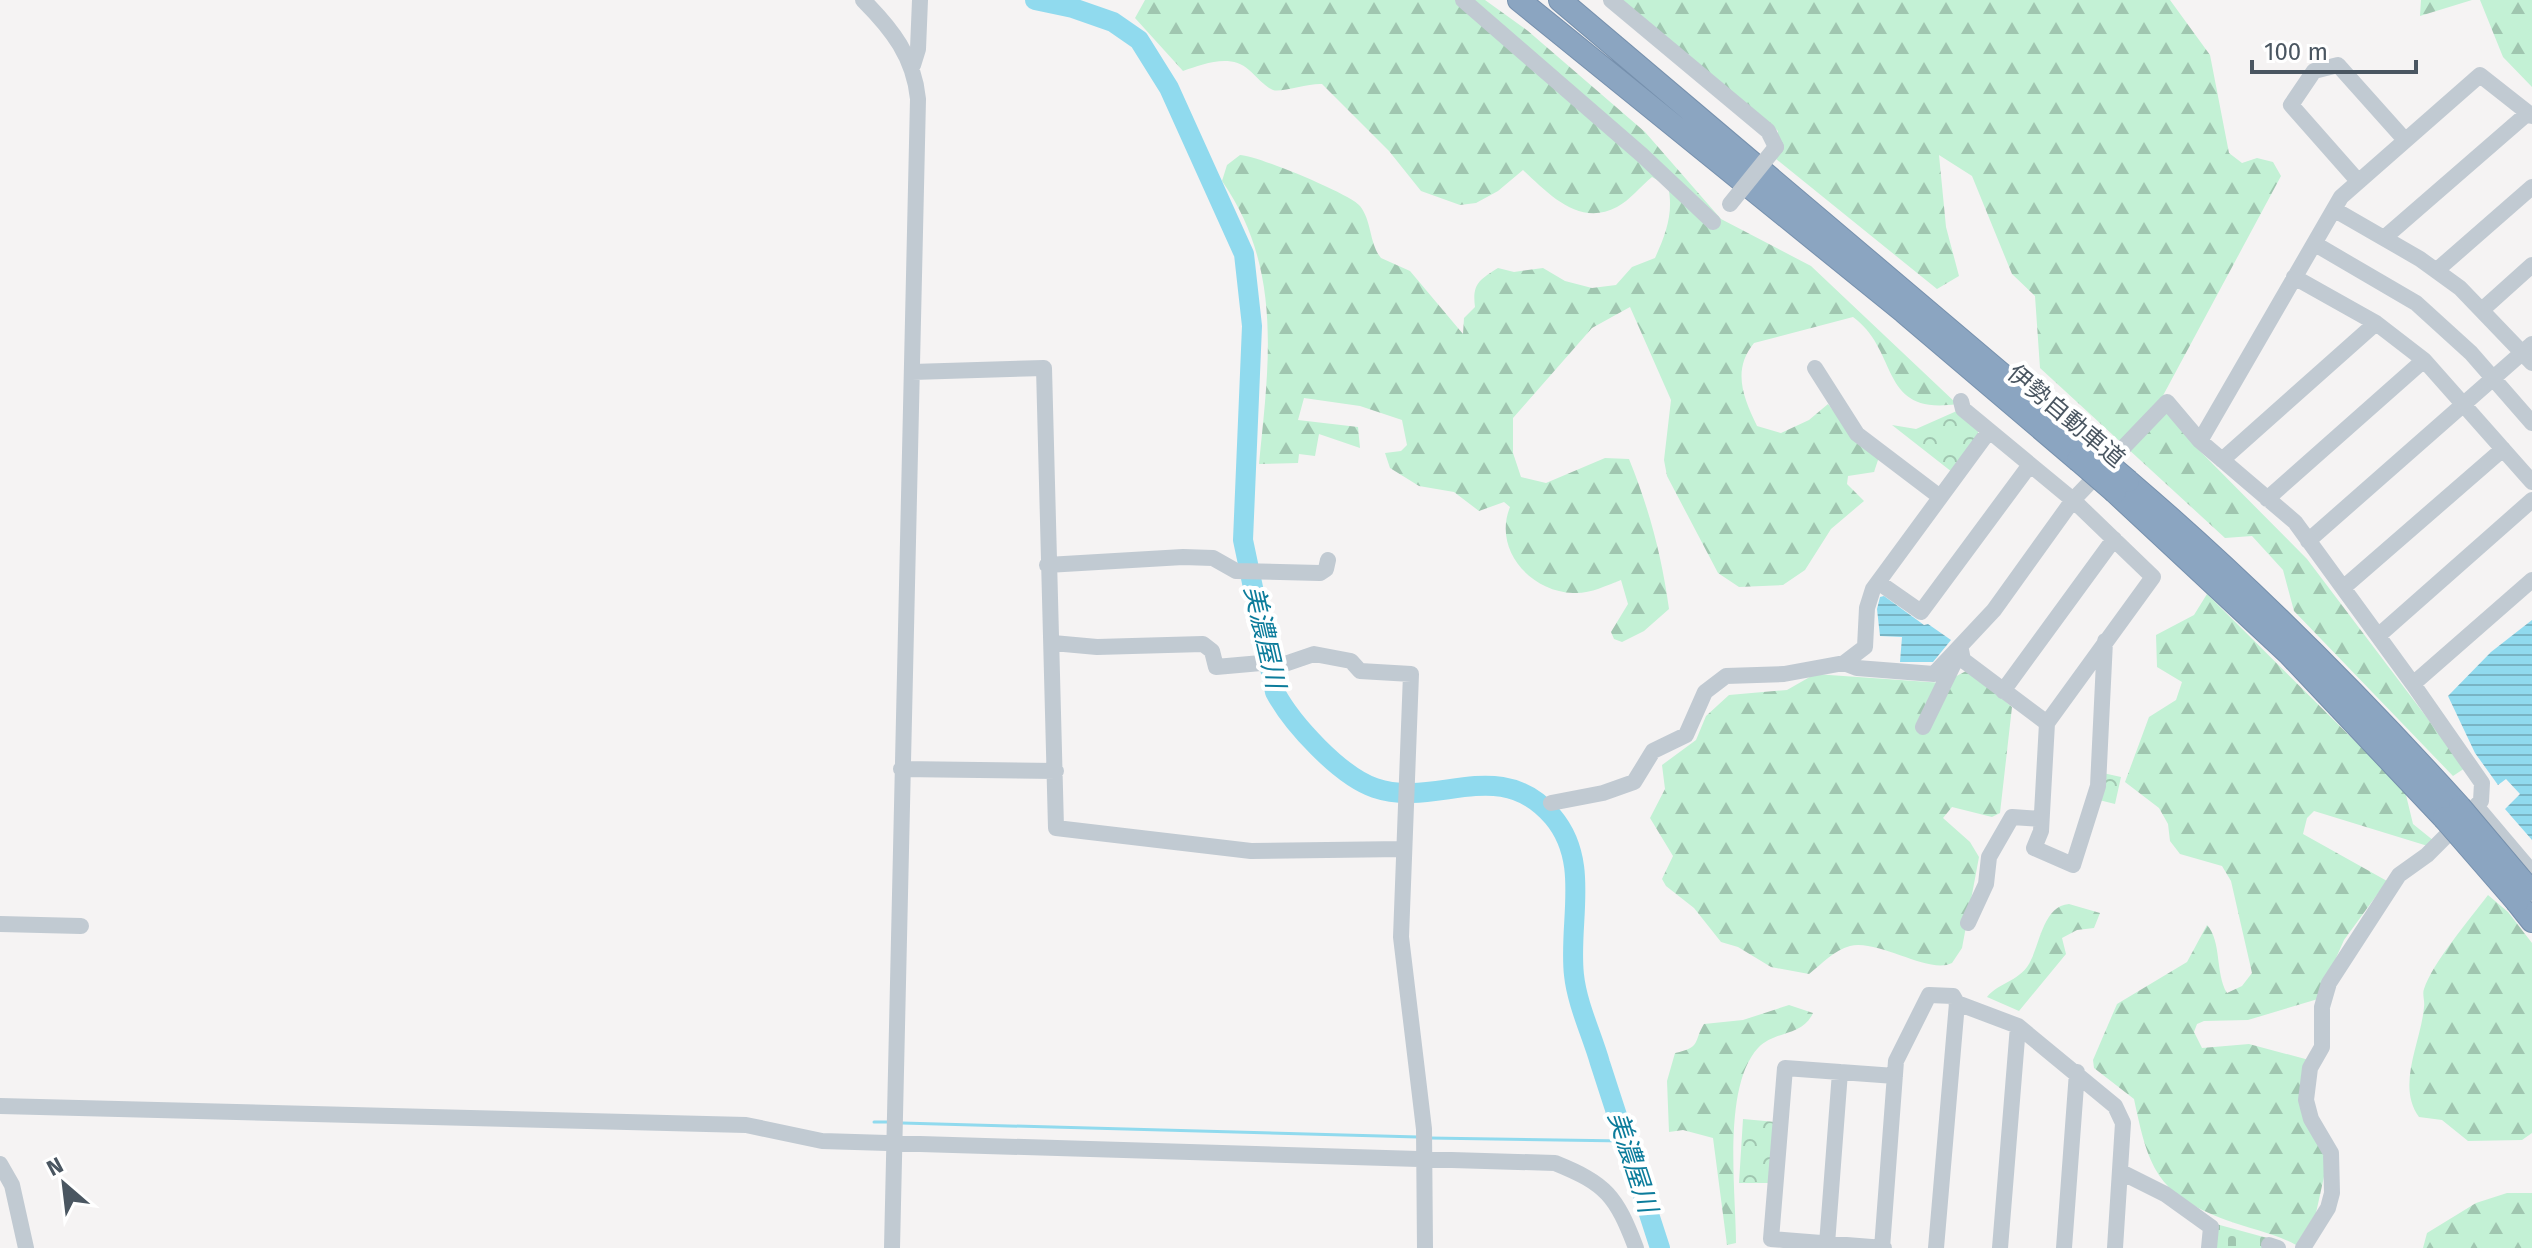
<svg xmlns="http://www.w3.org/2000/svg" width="2532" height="1248" font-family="'Fira Sans','Noto Sans JP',sans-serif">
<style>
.forest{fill:url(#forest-firs)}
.cemetery{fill:url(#cemetery-stones)}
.park{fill:url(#park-crowns)}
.water{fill:url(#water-rules)}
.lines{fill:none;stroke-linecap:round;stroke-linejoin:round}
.stream{stroke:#90daee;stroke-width:3}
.river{stroke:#90daee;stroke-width:20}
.highway-casing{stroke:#7690ad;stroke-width:24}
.minor{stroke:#c1cad2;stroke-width:16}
.highway{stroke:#8ba5c1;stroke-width:22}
.highway-bridge-casing{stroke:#7690ad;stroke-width:24;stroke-linecap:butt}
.minor-bridge{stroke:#c1cad2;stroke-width:16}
.highway-bridge{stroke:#8ba5c1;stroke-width:22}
.labels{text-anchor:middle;stroke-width:8;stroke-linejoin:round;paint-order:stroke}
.street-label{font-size:24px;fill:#4a5661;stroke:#fff}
.water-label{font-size:26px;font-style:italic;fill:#0c7c9b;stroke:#fff}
</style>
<defs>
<pattern id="forest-firs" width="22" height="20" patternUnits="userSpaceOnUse" patternTransform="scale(2)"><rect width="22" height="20" fill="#c3f1d5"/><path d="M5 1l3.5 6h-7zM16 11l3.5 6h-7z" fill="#a0c6b0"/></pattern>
<pattern id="cemetery-stones" width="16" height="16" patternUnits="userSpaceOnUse" patternTransform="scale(2)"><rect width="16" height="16" fill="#c3f1d5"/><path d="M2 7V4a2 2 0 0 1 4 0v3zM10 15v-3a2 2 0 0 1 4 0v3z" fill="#a0c6b0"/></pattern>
<pattern id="park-crowns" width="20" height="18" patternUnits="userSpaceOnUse" patternTransform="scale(2)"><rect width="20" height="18" fill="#c3f1d5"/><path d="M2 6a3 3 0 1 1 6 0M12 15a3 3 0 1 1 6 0" fill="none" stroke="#a0c6b0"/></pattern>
<pattern id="water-rules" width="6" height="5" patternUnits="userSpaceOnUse" patternTransform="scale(2)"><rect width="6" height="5" fill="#90daee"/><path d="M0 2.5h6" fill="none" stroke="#78b4c4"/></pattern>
</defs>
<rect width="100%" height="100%" fill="#f5f3f3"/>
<path class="forest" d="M1145,0H1485L1528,31L1645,132L1721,219L1811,266L1957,404C1878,416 1900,351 1853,317L1754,343C1732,370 1743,397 1757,426L1781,433L1809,420L1828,404L1857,441L1879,457L1874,472L1848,476L1847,484L1864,501L1831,529L1805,570L1783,585L1739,587L1718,573L1667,476L1664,460L1671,400L1630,307L1592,328L1513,418V453L1521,477L1546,483L1605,458L1629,459C1649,508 1662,557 1669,609L1644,631L1622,642L1614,639L1611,632L1628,604L1621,580C1605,586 1590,594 1573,593C1529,591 1493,549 1510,507L1504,502L1479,511L1454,492L1419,486L1390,468L1385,453L1401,451L1407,445L1402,420L1360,406L1304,398L1298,420L1358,427L1360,448L1319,434L1315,456L1299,454L1298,463L1259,464C1269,364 1283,268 1222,181L1227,165L1240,155C1256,155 1350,194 1360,206C1372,221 1369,243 1381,258L1410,271L1463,334L1464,318L1475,307C1472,284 1479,280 1498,268L1514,272L1543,268L1565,281L1592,288L1616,285L1632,267L1655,258C1666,234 1674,212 1668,186L1652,177C1641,186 1630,200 1617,207C1579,227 1549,194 1523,170L1498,191L1476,203L1460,205L1421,191L1389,151L1322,84C1309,83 1280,93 1273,90C1265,87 1256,76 1249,70C1231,53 1203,64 1183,71L1135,18Z
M1619,0H2170L2210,55L2229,153L2242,163L2257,158L2273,162L2281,176L2159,403L2195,446L2307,559L2465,768L2453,776L2294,611L2283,570L2252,536L2225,538L2040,368L2035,296L2012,274L1972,176L1939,155L1946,227L1959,276L1937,289L1776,159L1778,131Z
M2421,0H2472L2420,16Z
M2480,0H2532V87L2503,57Z
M2207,594L2405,791L2413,824L2434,841L2431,847L2314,811L2307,818L2303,834L2387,881L2344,940L2318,999L2248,1020L2204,1021L2197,1024L2194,1032L2202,1048L2249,1044L2309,1060L2304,1090L2327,1163L2316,1213L2296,1245C2274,1233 2250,1229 2226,1220C2156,1194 2148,1166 2134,1099L2094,1068L2093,1060L2117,1004L2187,962L2207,925C2222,942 2215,973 2227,993L2242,986L2252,973L2231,881L2222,866L2180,854L2170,841L2168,824L2159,808L2125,782L2149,717L2176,700L2182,682L2157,667L2156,635L2194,615Z
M1968,670L2012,707L2000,813L1992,817L1952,807L1943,818L1970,842L1979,857L1962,948L1952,963C1929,975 1879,939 1850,946C1834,950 1822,964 1809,974L1771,967L1738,947L1721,942L1694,908L1666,886L1662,879L1673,856L1650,818L1665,789L1662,765L1696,740L1706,716L1729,695L1787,690L1815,674L1943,683Z
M2488,895L2508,912L2532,943V1133L2522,1140L2468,1141L2442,1120L2419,1117C2396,1085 2421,1043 2424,1007C2425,1001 2422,994 2424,989C2433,962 2470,919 2488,895Z
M2069,904L2100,913L2094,928L2077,930L2062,938L2066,954L2019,1011L1987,997C1999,982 2022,981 2031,960C2040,942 2044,906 2069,904Z
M1789,1005L1813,1013C1802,1037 1775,1030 1758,1048C1722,1087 1736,1193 1736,1243L1727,1245L1713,1138L1683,1130L1669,1132L1667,1081L1675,1053C1702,1047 1693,1042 1704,1024L1743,1020Z
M2507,1193H2532V1248H2423L2427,1233L2476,1203Z"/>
<path class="cemetery" d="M2216,1224L2271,1239L2268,1248H2214Z"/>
<path class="park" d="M1959,410L1978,427V436L1952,472L1892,425L1916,429Z
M2103,773L2121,777L2115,804L2099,800Z
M1743,1119L1776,1122L1771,1183H1739Z"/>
<path class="water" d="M1884,596L1924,625L1928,624L1951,640L1933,662H1900L1902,637L1880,636L1877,609L1880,597Z
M2532,620V840L2505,809L2520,794L2506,779L2498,785L2475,753L2448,696L2491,652Z"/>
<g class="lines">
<path class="stream" d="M874,1122H890
M902,1123L1418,1137
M1429,1138L1625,1141"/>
<path class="river" d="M1035,0L1073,8L1113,22L1139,40L1169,88L1244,254L1252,326L1243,540L1275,692C1292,724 1340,776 1375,788C1437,809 1499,754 1553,817C1591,862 1568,922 1574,975C1577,1004 1592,1035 1600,1063C1620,1124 1640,1186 1660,1248"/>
<defs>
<path id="highway" d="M1519,0L1904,312L2078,460
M1560,0L2089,448
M2128,481C2246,582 2356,692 2460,807
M2115,492L2289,654L2444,818
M2517,902L2532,921"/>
</defs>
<use href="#highway" class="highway-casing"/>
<path class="minor" d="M863,0C892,29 914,57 918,99L892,1248
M1463,0L1642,155L1713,222
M1611,0L1768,131L1776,147
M913,65L918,49L920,0
M2358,181L2291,105L2314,71L2338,65L2405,140
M2335,210L2420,259L2460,288L2532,363
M2384,238L2528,113
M2315,244L2416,303L2471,353L2532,423
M2437,270L2532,187
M2294,277L2376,323L2424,360L2532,482
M2483,309L2532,265
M1815,368L1857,434L1940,497
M912,372L1044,368L1056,828L1251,851L1403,849
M1961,401L1963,409L2073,500L2153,577L2047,723L2041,831L2034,848L2073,865L2098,786L2105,641
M2200,441L2341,197L2480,75L2532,116
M2222,460L2376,323
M2267,499L2424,360
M2308,541L2532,344
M1047,565L1183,557L1213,558L1236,571L1320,573L1326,569L1328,560
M1878,582L1921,612L2029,466
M2343,588L2503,449
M2378,636L2532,500
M1053,643L1097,647L1203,644L1212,651L1216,667L1261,663
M1961,650L1963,660L2047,723
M1844,663L1865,647L1867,608L1873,589L1989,431
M1276,667L1314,654L1351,661L1360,671L1411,674L1401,937L1424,1129L1425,1248
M2413,684L2482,783L2481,801L2476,806L2532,872
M2003,691L2114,539
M1923,727L1958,655
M901,769L1056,771
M1551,803L1603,793L1634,782L1653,751L1686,735L1705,692L1726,676L1784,674L1844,663L1857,668L1934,674L1994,610L2073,500L2167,402L2200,441L2295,522L2413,684L2532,580
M1968,923L1986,884L1989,857L2012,817L2041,819
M0,924L81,926
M1957,1003L2018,1026L2115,1106L2123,1123L2115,1248
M0,1106L746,1125L822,1141L1555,1163C1607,1184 1616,1196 1636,1248
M0,1164L12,1185L26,1248
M2121,1172L2165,1194L2211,1227L2209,1248
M1827,1244L1840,1072
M2269,1245L2278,1248
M1882,1248L1896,1061L1929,995L1953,996L1957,1003L1936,1248
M1884,1248L1771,1239L1785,1068L1895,1076
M2000,1248L2018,1026
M2064,1248L2077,1072
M2303,1248L2328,1208L2332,1193L2331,1153L2311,1119L2306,1100L2310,1068L2322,1047V1007L2329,983L2399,875L2427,855L2476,806"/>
<use href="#highway" class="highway"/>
<defs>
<path id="highway-bridge" d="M2089,448L2128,481
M2078,460L2115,492
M2460,807L2530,890
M2444,818L2517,902"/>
</defs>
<use href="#highway-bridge" class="highway-bridge-casing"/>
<path class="minor-bridge" d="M1730,204L1776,147"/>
<use href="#highway-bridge" class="highway-bridge"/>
</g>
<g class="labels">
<g class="street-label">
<text transform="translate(2066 416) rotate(40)" y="8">伊勢自動車道</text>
</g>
<g class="water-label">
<text transform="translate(1265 637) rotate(77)" y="9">美濃屋川</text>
<text transform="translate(1633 1162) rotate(72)" y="9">美濃屋川</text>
</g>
</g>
<g transform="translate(64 1184) rotate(332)" stroke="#ffffff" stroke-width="6" paint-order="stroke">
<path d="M0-6L14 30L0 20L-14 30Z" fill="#4a5661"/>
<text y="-12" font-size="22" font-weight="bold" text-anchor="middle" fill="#4a5661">N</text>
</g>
<path d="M2252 60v12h164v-12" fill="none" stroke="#4a5661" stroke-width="4"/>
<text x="2264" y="60" font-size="24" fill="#4a5661" stroke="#ffffff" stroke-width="6" paint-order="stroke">100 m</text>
</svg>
